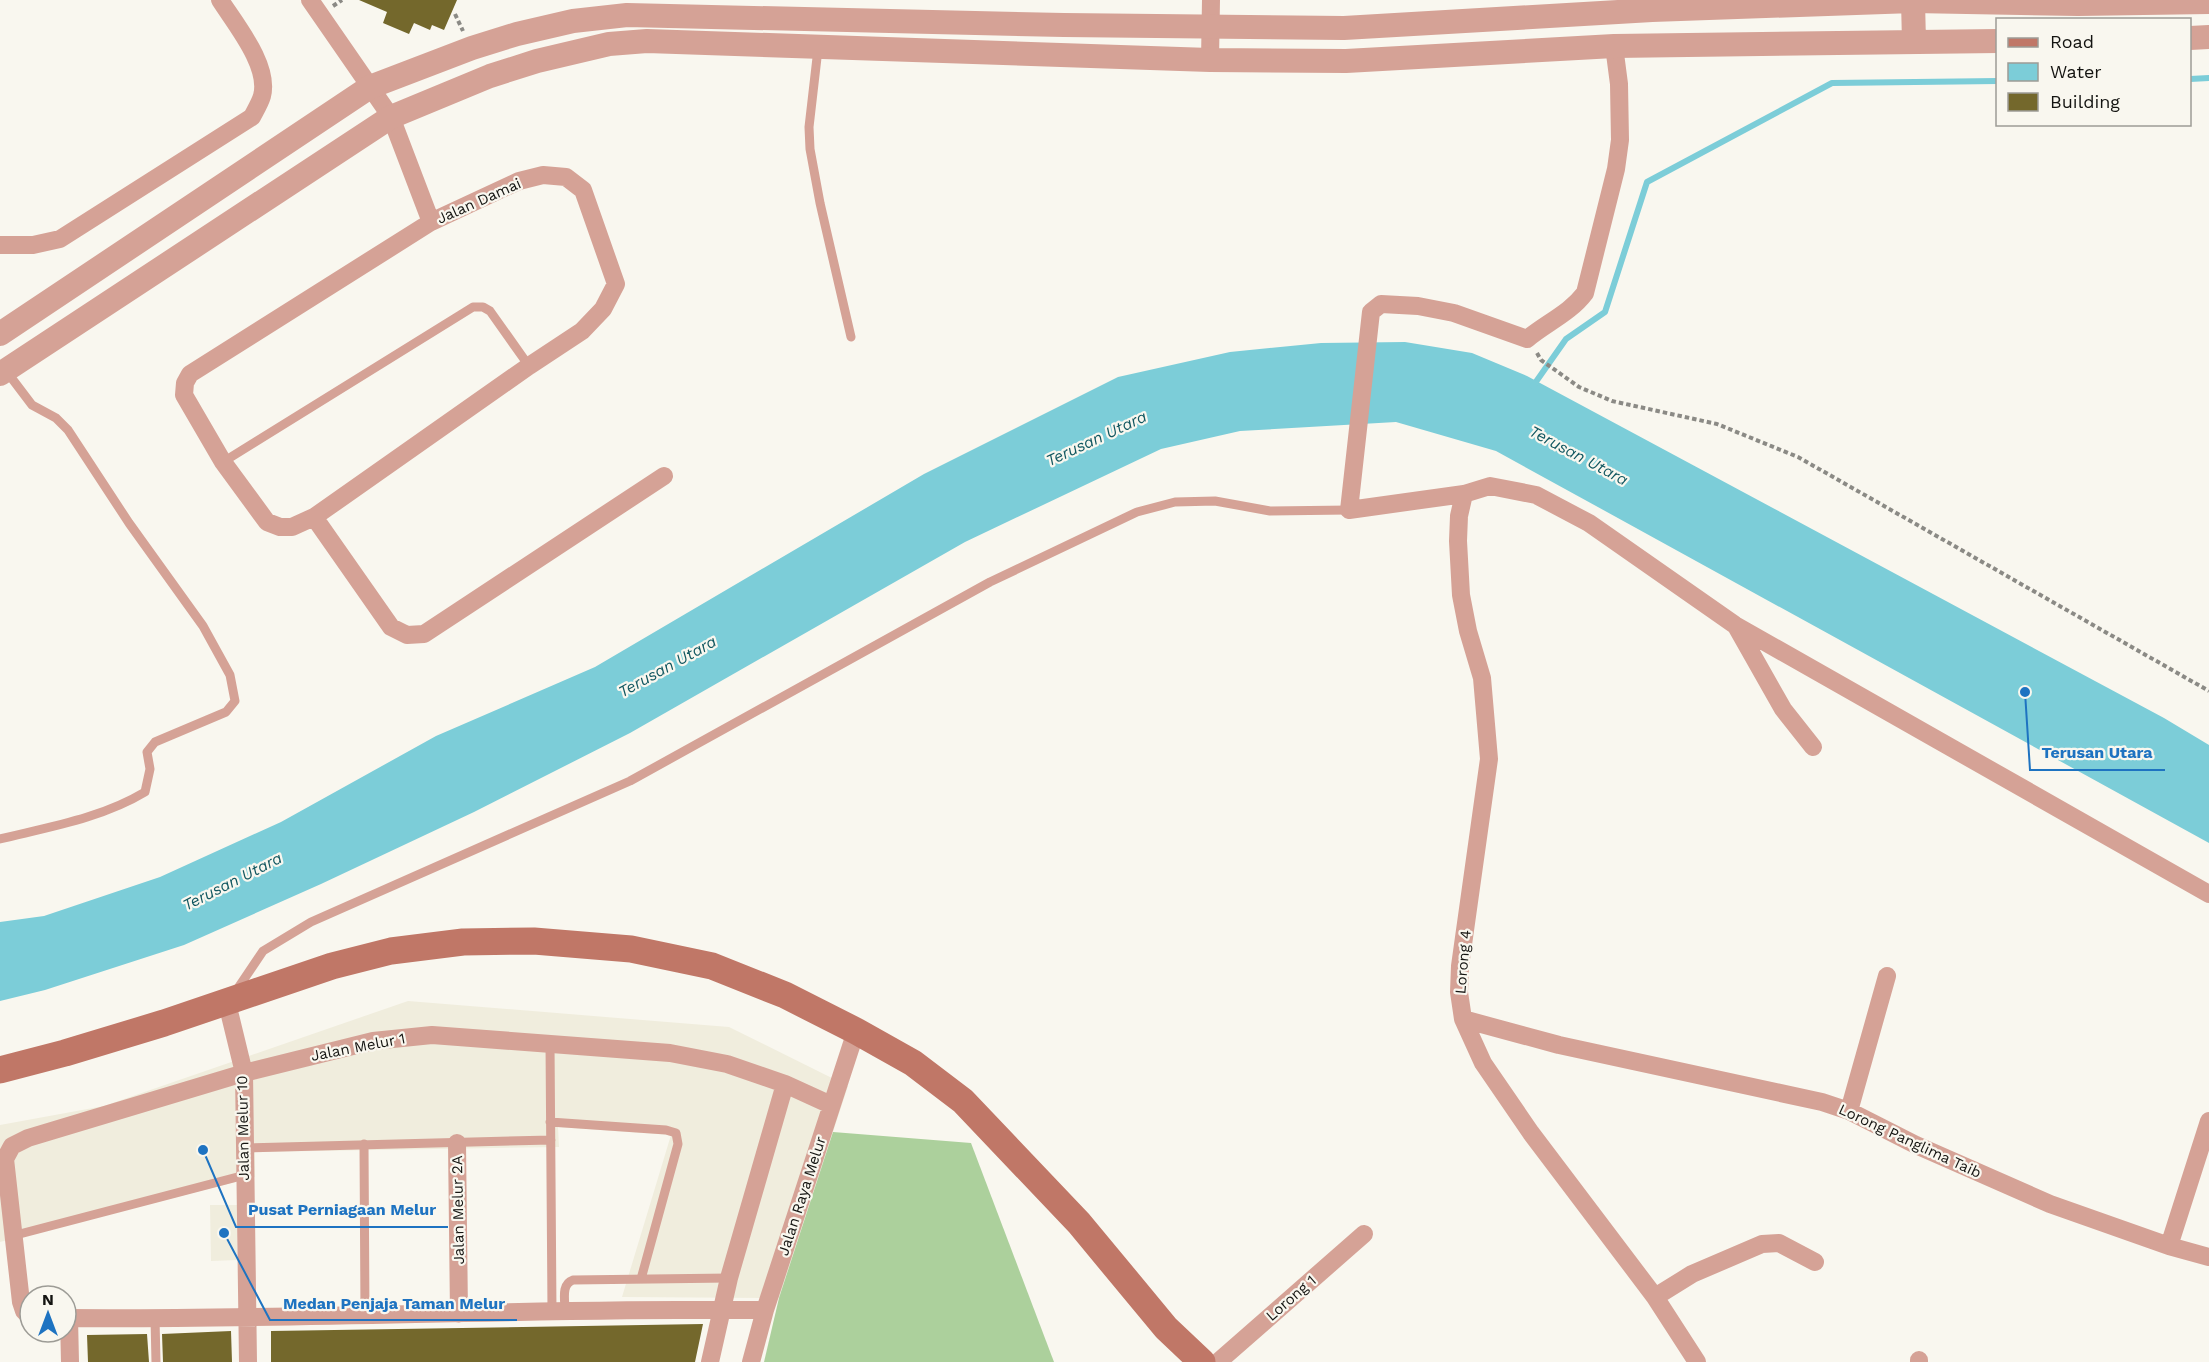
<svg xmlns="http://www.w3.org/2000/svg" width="2209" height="1362" font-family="'Work Sans',sans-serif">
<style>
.built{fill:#f0eddd}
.forest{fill:#acd09c}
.water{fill:#7ccdd8}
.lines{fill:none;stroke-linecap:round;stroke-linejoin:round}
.stream{stroke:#7ccdd8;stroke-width:6}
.building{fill:#74682c}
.path{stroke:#8b8a85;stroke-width:4;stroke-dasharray:4.5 3;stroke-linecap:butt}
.service{stroke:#d5a296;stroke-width:9}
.minor{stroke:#d5a296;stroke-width:18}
.tertiary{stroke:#d5a296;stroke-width:24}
.secondary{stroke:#c07767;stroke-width:27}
.labels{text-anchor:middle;stroke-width:4.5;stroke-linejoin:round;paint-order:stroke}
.street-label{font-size:15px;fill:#141411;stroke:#f9f7ef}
.water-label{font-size:16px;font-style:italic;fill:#115760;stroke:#f9f7ef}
.leader{fill:none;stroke:#1e73c1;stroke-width:2}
.callout-dot{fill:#1e73c1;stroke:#f9f7ef;stroke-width:2}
.callout-label{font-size:16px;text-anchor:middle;font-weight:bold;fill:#1e73c1;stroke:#f9f7ef;stroke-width:4.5;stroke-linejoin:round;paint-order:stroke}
</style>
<rect width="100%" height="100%" fill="#f9f7ef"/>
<path class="built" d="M408,1001L729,1027L848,1086L779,1298L622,1297L671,1135L558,1127L559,1147L255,1152V1177L0,1242V1125L104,1106Z
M210,1205H237V1260L211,1261Z"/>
<path class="forest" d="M833,1132L971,1143L1054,1362H764L779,1298Z"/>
<path class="water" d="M1405,342L1472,353L1527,376L2164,718L2209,745V843L1496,451L1396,422L1240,431L1161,449L965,542L630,733L474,812L321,884L184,945L45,990L0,1001V922L44,916L160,877L281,822L436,736L595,667L924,474L1118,377L1230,352L1321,343Z"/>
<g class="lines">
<path class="stream" d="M2190,79L2209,78
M1533,386L1566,339L1605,312L1647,182L1832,83L1998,81"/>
</g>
<path class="building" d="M359,0H457L444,30L432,25L430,30L414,23L409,34L383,23L387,12Z
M703,1324L695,1362H271V1331Z
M231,1331L232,1362H163L162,1334Z
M147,1334L149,1362H88L87,1335Z"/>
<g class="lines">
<path class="path" d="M333,6L342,0
M455,14L463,31
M1537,353L1541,360L1579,387L1612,401L1717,424L1798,457L2209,691"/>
<path class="service" d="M818,49L809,127L810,149L820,203L851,337
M223,462L473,307H483L490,311L529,366
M0,839C49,827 102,818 145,792L150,769L147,752L155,742L226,712L235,701L230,675L203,626L129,523L68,430L56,418L32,405L7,372
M236,991L263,951L311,922L630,781L990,582L1137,512L1175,502L1215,501L1270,511L1349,510
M550,1043L552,1311
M550,1122L666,1130L676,1133L678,1144L641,1279
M364,1144L365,1315
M244,1148L551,1140
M12,1236L245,1175
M565,1310C565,1300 561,1284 573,1280L729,1278
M155,1318L156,1362"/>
<path class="minor" d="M310,0L391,117L431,222
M1614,46L1619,84L1620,140L1616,169L1585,293C1570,313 1546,323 1527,339L1454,313L1418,306L1381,304L1371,312L1349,510L1464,494L1490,486L1536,495L1589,523L1735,625L2209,894
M1210,60L1211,0
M543,175L566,177L583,190L616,284L603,309L582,331L529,366L314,517L292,527H280L267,522L223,462L184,395L185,383L190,374L431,222L519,181Z
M0,245H33L60,239L252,117C255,111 260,103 262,96C270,66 236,25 220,0
M1464,494L1459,516L1458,541L1461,595L1468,631L1482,678L1489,759L1460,966L1459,992L1463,1019L1483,1063L1531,1133L1655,1297L1697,1362
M314,517L391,627L407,635L424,634L664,476
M1736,626L1783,709L1813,747
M227,1003L244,1073L248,1362
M1463,1019L1559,1045L1822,1102L1849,1111L1916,1145L2050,1204L2169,1246L2209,1257
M1849,1111L1887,976
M457,1143L459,1314
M2169,1246L2209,1121
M1655,1297L1692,1274L1762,1244L1779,1243L1815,1262
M30,1317L24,1311L21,1302L5,1159L12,1146L28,1138L244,1073L373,1041L432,1035L670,1053L727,1064L785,1084L831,1105
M66,1318C299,1320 532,1308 765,1310
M69,1318L70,1362
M710,1362L729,1278L785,1084
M751,1362L765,1310L856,1031
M1218,1362L1364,1234
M1919,1362V1360"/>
<path class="tertiary" d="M1913,1L1914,42
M2190,38L2209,37
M0,334L370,87L472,48L517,34L573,21L627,15L1064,25L1344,28L1652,10L1913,1L2078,4L2209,2
M0,374L391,117L490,76L537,61L609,44L647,41L1210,60L1346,61L1614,46L1998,41"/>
<path class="secondary" d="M0,1070L65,1053L164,1023L332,966L391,951L463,942L534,941L631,949L712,966L785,995L856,1031L913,1063L963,1101L1079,1223L1166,1328L1202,1362"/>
</g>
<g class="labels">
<g class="street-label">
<text transform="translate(479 201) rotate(-24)" y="5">Jalan Damai</text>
<text transform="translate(1463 962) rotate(-85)" y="5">Lorong 4</text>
<text transform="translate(358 1047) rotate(-11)" y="5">Jalan Melur 1</text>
<text transform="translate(243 1128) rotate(-91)" y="5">Jalan Melur 10</text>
<text transform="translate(1910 1141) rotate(25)" y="5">Lorong Panglima Taib</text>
<text transform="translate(802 1196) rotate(-72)" y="5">Jalan Raya Melur</text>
<text transform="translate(458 1210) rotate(-91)" y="5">Jalan Melur 2A</text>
<text transform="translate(1291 1298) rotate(-41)" y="5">Lorong 1</text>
</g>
<g class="water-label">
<text transform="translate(1096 438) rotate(-25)" y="6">Terusan Utara</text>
<text transform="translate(1579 455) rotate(28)" y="6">Terusan Utara</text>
<text transform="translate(667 666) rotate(-29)" y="6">Terusan Utara</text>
<text transform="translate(232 881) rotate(-27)" y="6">Terusan Utara</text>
</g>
</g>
<path class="leader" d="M2025 692L2030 770H2165M203 1150L236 1227H448M224 1233L270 1320H517"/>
<g class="callout-dot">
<circle cx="2025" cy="692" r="6"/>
<circle cx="203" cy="1150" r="6"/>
<circle cx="224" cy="1233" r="6"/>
</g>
<g class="callout-label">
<text x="2097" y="758">Terusan Utara</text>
<text x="342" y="1215">Pusat Perniagaan Melur</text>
<text x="394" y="1309">Medan Penjaja Taman Melur</text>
</g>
<rect x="1996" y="18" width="195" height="108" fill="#f9f7ef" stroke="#9d9c96" stroke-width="1.5"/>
<rect x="2008" y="38" width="30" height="9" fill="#c07767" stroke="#9d9c96" stroke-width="1.5"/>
<text x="2050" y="48" font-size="18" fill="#141411">Road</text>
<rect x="2008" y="63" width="30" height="18" fill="#7ccdd8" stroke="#9d9c96" stroke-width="1.5"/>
<text x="2050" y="78" font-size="18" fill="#141411">Water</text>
<rect x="2008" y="93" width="30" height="18" fill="#74682c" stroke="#9d9c96" stroke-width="1.5"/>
<text x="2050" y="108" font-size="18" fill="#141411">Building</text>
<g transform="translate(48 1314)"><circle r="28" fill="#f9f7ef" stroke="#9d9c96" stroke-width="1.5"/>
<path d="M0-4.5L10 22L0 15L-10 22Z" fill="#1e73c1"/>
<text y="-9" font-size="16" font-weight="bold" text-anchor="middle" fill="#141411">N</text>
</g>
</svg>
